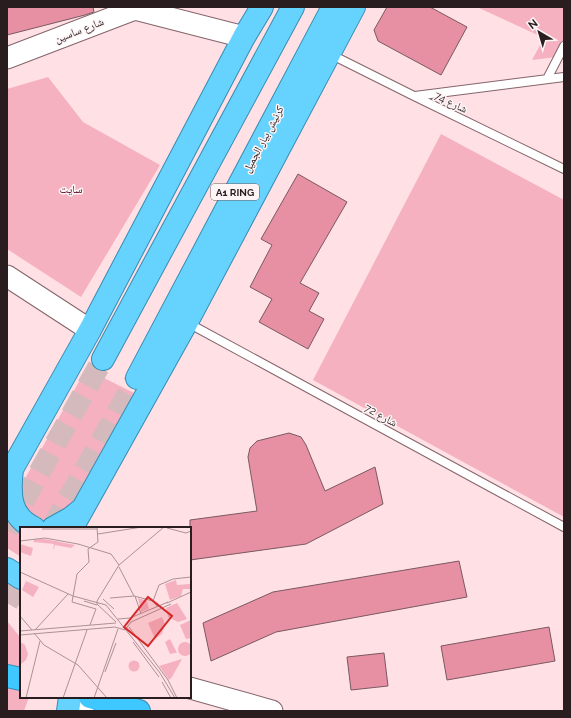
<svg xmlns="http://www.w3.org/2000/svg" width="571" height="718" font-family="Raleway,'Noto Naskh Arabic',sans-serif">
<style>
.green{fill:#f5b1bf}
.building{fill:#e890a3;stroke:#79595f}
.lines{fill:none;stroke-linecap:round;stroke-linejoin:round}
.trunk-tunnel{stroke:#d4b9bd;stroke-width:22;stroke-dasharray:22 11;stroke-linecap:butt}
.service-casing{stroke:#84646a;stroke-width:10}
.tertiary-casing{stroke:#84646a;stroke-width:23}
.trunk-casing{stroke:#388cb1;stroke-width:24}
.motorway-casing{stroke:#388cb1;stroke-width:24}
.service{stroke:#fff;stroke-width:8}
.tertiary{stroke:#fff;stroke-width:21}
.trunk{stroke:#66d3ff;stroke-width:22}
.motorway{stroke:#3fc8ff;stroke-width:22}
.labels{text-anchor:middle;stroke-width:3;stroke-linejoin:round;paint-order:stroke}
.shield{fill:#fcf4f5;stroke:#695e5f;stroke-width:1}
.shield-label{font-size:10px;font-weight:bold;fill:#2a1d1f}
.street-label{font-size:11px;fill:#2a1d1f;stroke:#fcf4f5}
.park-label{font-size:11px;fill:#510221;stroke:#fcf4f5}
.inset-road{fill:none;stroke:#aa9296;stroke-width:1}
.view{fill:#d62828;fill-opacity:0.15;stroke:#d62828;stroke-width:2}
.inset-edge{fill:none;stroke:#2a1d1f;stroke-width:2}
</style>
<rect width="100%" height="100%" fill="#ffe0e5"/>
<path class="green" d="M477,7H564V56L532,60L544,38Z
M48,77L83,122L160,165L81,297L7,249V89Z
M441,134L564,200V517L313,380Z
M86,369L134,393L68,514L60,520L43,523L30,513L24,504L22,484Z
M12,518L21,532V557L7,548V525Z
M7,621L20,637L21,640V697H29L24,711H7Z"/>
<path class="building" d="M7,7H93L94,12L85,15L7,35Z
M387,7H430L467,27L441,75L378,41L374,30Z
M298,174L347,202L300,283L319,293L309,311L324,319L308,349L259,322L272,299L250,287L272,245L261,239Z
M289,433L301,437L306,445L325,491L375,467L383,504L306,544L190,560V520L257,511L248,457L250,448L257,441Z
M459,561L467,597L276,632L211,661L203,623L273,592Z
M549,627L555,661L447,680L441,646Z
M384,653L388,686L351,690L347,657Z"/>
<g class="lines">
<path class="trunk-tunnel" d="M52,528L137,378
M7,530L103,359
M7,603L21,580"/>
<defs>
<path id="service" d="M330,54L414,96L564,169
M547,79L564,46
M415,96L564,77
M188,323L564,527"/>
<path id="tertiary" d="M7,58L135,9L244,37
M7,276L90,330
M190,688L272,711
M80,711L89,697"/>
<path id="trunk" d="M103,359L293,7
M137,378L333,7
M12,469C9,494 9,516 34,528
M7,478L90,330L244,37L262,7
M53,528L71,518L82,509
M72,528L187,322L354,7
M7,569L21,578
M68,711L70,697"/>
<path id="motorway" d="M7,676L21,679
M90,697L139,711"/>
</defs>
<use href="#service" class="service-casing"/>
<use href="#tertiary" class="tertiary-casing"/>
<use href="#trunk" class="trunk-casing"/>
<use href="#motorway" class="motorway-casing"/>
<use href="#service" class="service"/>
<use href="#tertiary" class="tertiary"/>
<use href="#trunk" class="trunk"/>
<use href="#motorway" class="motorway"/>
</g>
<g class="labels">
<rect class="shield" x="211" y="184" width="48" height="16" rx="3"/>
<g class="shield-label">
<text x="235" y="196">A1 RING</text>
</g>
<g class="street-label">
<text transform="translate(79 30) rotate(-21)" y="4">شارع ساسين</text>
<text transform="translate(451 102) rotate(26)" y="4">شارع 74</text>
<text transform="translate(263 139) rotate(-62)" y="4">كرنيش بيار الجميل</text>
<text transform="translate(381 415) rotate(29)" y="4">شارع 72</text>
</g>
<g class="park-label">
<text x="71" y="193">سايت</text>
</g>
</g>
<g transform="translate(20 527)">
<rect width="171" height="171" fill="#ffe0e5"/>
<path d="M15,12H25L55,18L51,21L35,18L33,24L34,17L13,15ZM0,17L13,21L11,29L0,25ZM171,51V62H163L161,69L150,73L145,57L156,53L157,58L170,57ZM6,54L19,60L13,70L2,63ZM118,71L127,74L129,82L121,85ZM157,76L167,92L158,95L148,90L146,81ZM142,90L145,97L142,107L135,112L128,96ZM171,93V111L166,112L160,98ZM150,112L157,126H155L150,127L145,115ZM158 122a7 7 0 1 1 14 0a7 7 0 1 1-14 0ZM0,115L5,118L8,127L6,133L0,138ZM162,132L152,150L149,153L139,139ZM108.5 139a5.5 5.5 0 1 1 11 0a5.5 5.5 0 1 1-11 0Z" fill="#f5b1bf"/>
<path class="inset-road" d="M147,1L166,6L171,4M22,2H77M78,7L122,0M0,14L25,11L58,17L91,27L99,38M99,40L114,69M0,45L53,69M53,69L86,78L140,146L155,171M115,69L121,87M90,71L114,69L133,74L137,79M83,72L94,82M64,74L77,78M133,74L139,58L153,52L171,50M147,76L171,65M0,89L12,103M98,92L110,91L148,75M96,95L77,77V74L99,38L144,0M70,98L76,82L52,75L57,47L69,35L68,22L78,15L77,0M109,100L148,153L157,171M15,103L48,67M0,104L96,96M14,106L24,118L58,138L87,171M0,108L95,100L105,103L111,95L151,77M113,115L139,150M85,145L96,116M142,155L151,171M6,171L20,114M43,171L67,103M74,171L98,102"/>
<path class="view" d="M128,70L152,89L128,119L104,100Z"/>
<rect width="171" height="171" class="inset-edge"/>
</g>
<rect width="571" height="718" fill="none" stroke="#2a1d1f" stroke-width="16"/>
<g transform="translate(539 32) rotate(322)" stroke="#fcf4f5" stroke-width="3" paint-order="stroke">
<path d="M0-3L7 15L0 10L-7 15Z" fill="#2a1d1f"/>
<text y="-6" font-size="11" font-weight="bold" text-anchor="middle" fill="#2a1d1f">N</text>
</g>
</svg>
